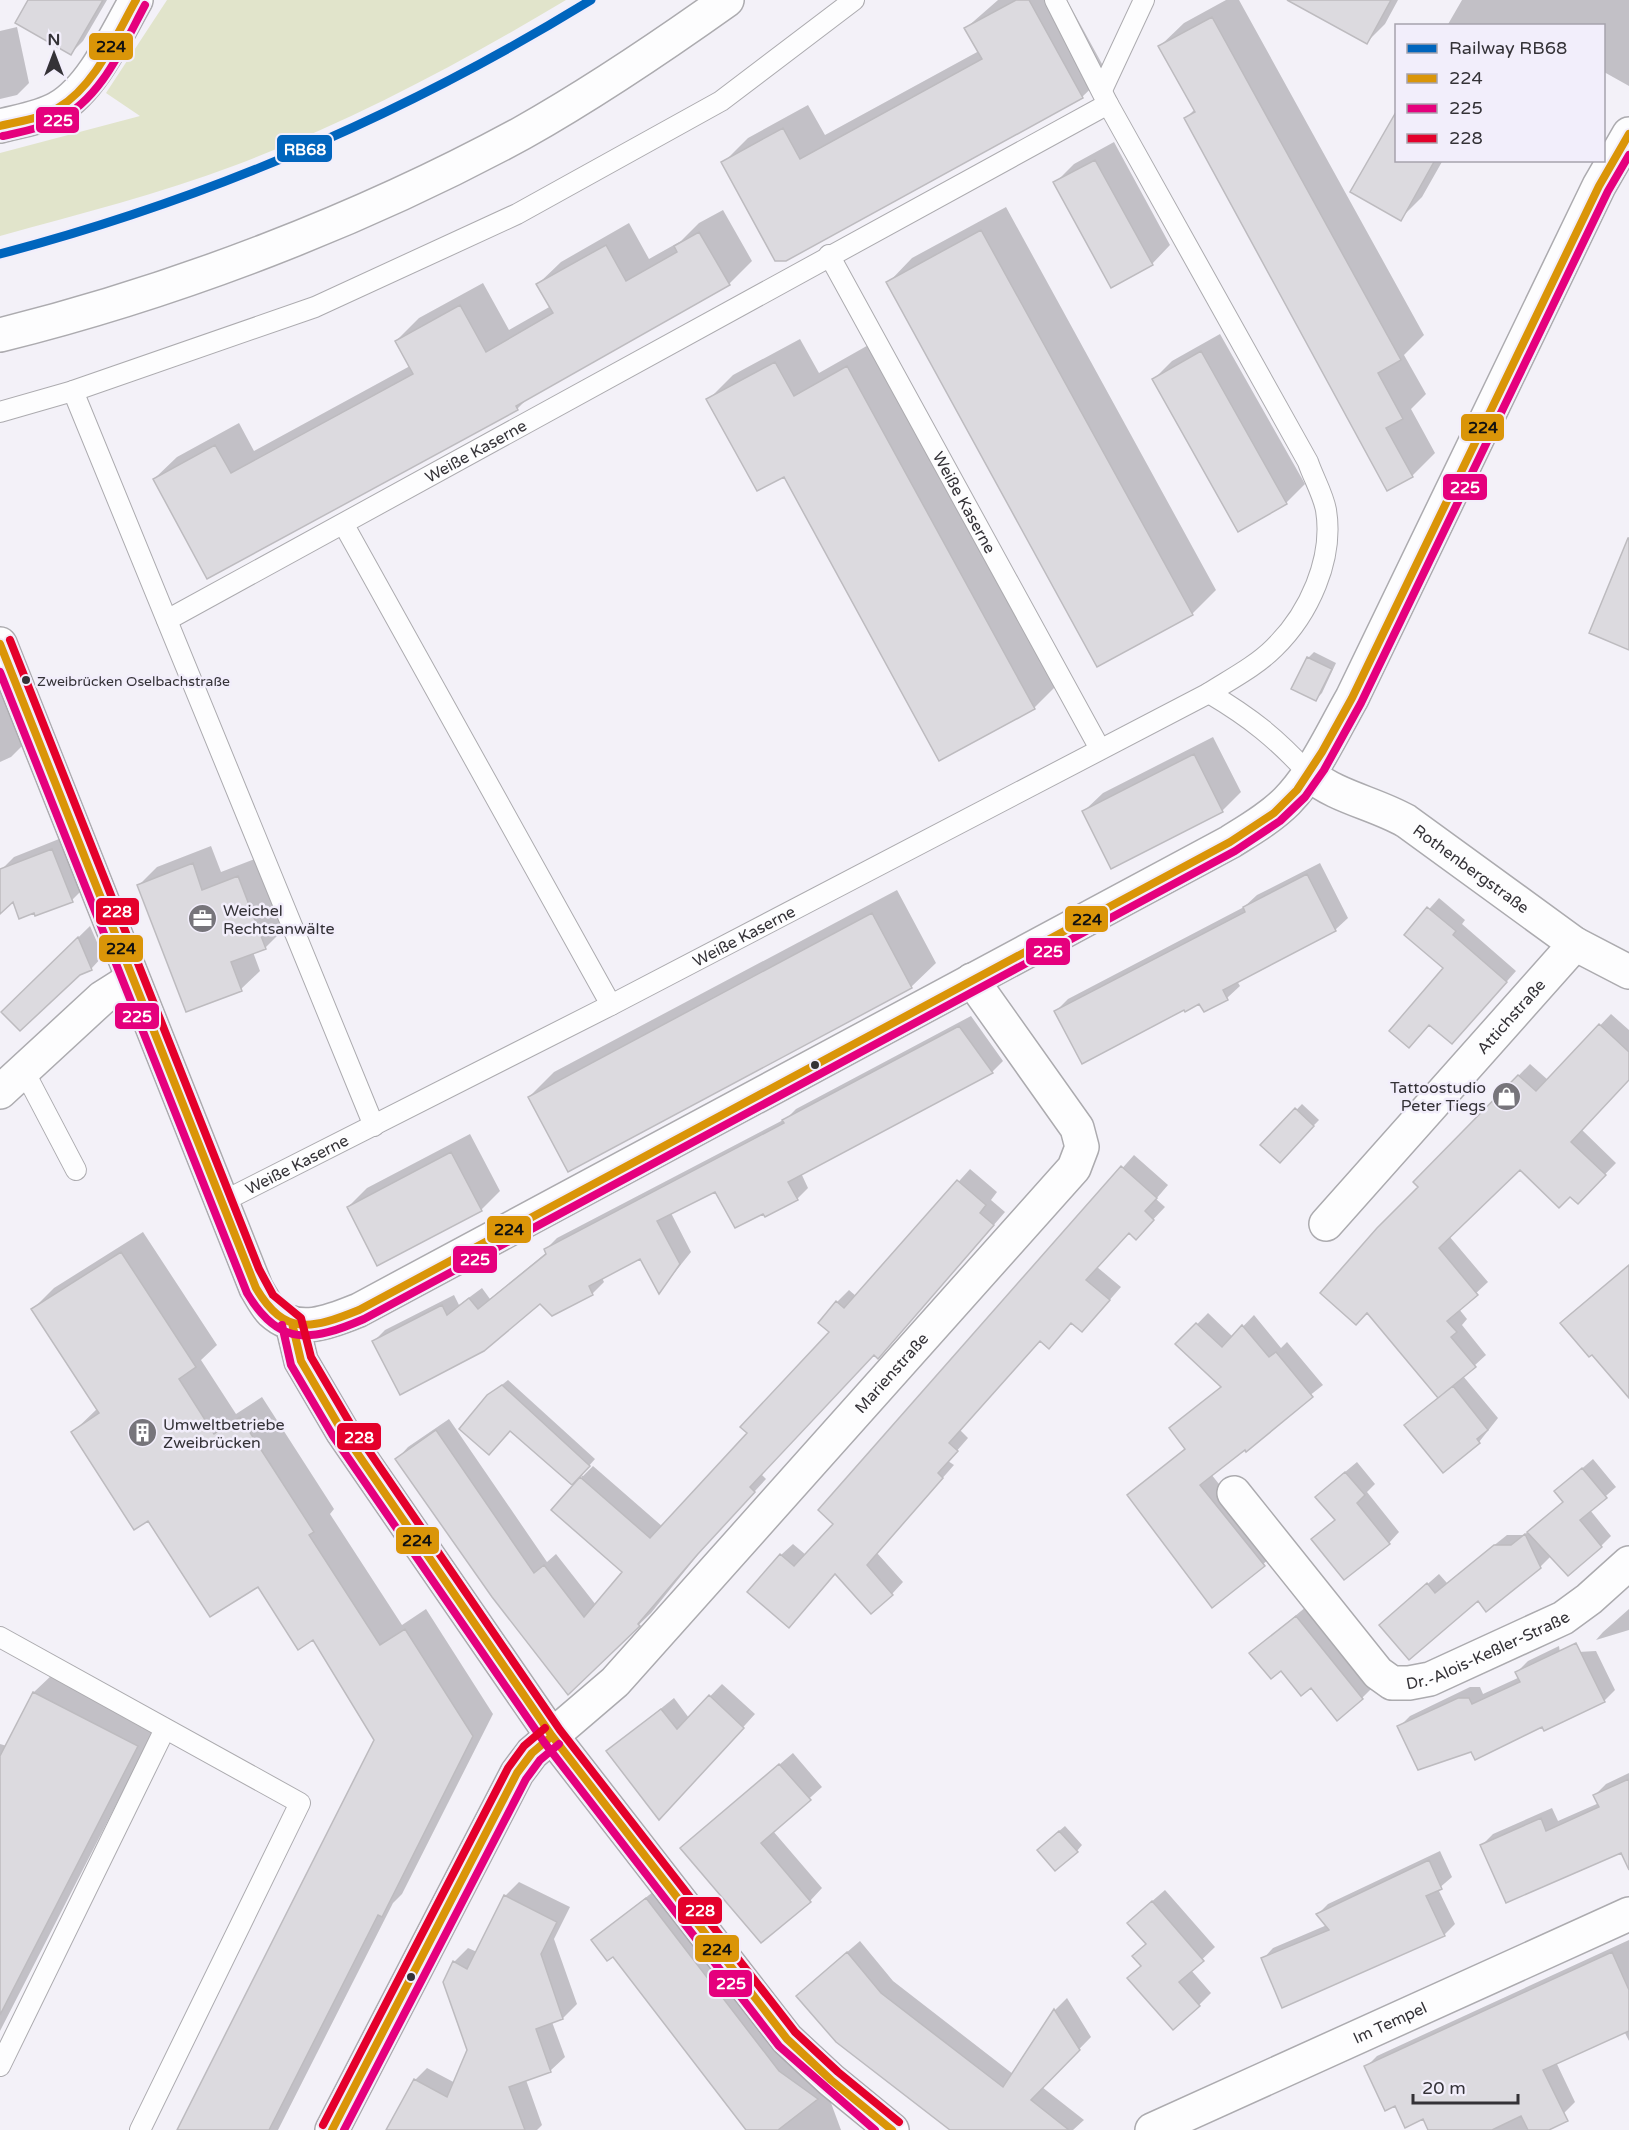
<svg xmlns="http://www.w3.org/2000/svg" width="1629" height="2130" font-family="'Varela Round',sans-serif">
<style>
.green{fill:#e1e4cb}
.shadow{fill:#0003}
.building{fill:#dcdadf;stroke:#bdbbbf;stroke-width:1.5}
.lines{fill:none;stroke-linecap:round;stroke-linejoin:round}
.lane-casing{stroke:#acabaf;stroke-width:22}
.street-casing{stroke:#acabaf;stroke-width:36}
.secondary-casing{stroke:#acabaf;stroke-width:36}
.lane{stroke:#fdfdfe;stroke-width:20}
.street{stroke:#fdfdfe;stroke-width:33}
.secondary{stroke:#fdfdfe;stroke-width:33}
.bus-1-casing{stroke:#f2eefb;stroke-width:12}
.bus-2-casing{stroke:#f2eefb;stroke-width:12}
.bus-3-casing{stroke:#f2eefb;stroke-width:12}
.bus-1{stroke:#da9508;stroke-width:8}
.bus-2{stroke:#e5007d;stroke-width:8}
.bus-3{stroke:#e4002b;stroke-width:8}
.rail-1-casing{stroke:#f2eefb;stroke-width:14}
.rail-1{stroke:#0065bd;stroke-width:9}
.bus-dot{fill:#343237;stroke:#f2eefb;stroke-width:2}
.labels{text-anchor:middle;stroke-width:5;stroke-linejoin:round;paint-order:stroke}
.bus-label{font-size:14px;fill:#343237;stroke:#f2eefb;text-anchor:start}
.street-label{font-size:16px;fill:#343237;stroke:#f2eefb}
.poi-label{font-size:16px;fill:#343237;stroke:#f2eefb;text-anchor:start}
.line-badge{stroke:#f2eefb;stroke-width:2}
.badge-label{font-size:16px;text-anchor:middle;font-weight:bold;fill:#fff}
.pale-badge-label{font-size:16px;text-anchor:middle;font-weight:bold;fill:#111}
</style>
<rect width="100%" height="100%" fill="#f3f1f8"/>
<path class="green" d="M167,0H566C461,63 350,122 236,165C159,194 79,214 0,236V153L140,116L106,93Z"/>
<path class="shadow" d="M30,0H107L83,41L70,54Z
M998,0H1067L1107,73L1082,97L786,259L723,163L748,138L808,105L825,135L979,51L966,28Z
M1226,0H1239L1424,335L1404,355L1426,394L1411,409L1435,453L1412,476L1186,118L1195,109L1160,46L1184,23Z
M1331,0H1398L1385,24L1367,42Z
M1462,0H1629V86L1604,72V26H1447Z
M17,27L29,83L17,95L0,99V31Z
M1396,115V160H1443L1422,197L1400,219L1352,192Z
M1114,142L1170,245L1152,264L1055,183L1074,164Z
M1006,207L1216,590L1192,614L888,283L912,258Z
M723,210L752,261L729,284L528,398L517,409L208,577L154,479L177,457L239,423L254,451L410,366L396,341L419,318L483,283L509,330L551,306L538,284L561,262L629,223L649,259L681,241L699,223Z
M1220,334L1305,484L1286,503L1154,379L1172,361Z
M800,339L819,373L872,343L1059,683L1034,708L708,400L733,375Z
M1314,652L1336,663L1322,693L1316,699L1293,689L1308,658Z
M0,679L26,742L11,757L0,762Z
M1213,737L1241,792L1223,810L1112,867L1084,811L1103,793Z
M64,837L84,888L72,900L2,869L14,857Z
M211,846L221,872L257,858L284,929L265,948L253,952L260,971L241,989L138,886L157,867Z
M1320,863L1348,918L1335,930L1237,981L1240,986L1227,998L1205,1010L1200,1002L1056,1011L1068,999L1244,907L1257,895Z
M897,890L936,963L911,987L529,1097L554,1072Z
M1439,898L1465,920L1462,924L1516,971L1462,1032L1430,1023L1445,968L1406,935Z
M90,926L103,956L91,969L42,973Z
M1611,1014L1629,1030V1079L1581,1129L1616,1163L1578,1202L1570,1195L1520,1168L1449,1236L1488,1282L1459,1309L1467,1319L1462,1325L1486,1355L1463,1376L1498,1418L1479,1442L1443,1471L1406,1425L1439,1397L1420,1187L1415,1182L1530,1064L1548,1080Z
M971,1016L1003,1061L992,1072L801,1173L808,1188L797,1199L716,1190L671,1213L691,1252L659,1292L641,1257L602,1278L604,1282L592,1294L540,1302L374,1341L385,1330L454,1295L459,1305L482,1288L490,1299L547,1252L546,1249L557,1238L787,1118L796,1109Z
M1302,1104L1319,1120L1279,1161L1263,1145Z
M470,1134L500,1191L481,1210L348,1207L367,1188Z
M1134,1155L1168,1185L1156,1199L1165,1207L1147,1226L1129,1232L1097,1267L1121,1287L1093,1319L1072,1322L1049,1347L1041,1340L960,1430L968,1438L948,1461L954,1465L877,1553L903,1582L892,1594L836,1573L801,1614L781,1555L793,1544L806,1555L835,1524L820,1510Z
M970,1169L997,1192L991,1200L1005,1212L890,1345L878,1357L874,1353L761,1474L766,1479L709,1541L651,1613L568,1693L397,1459L408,1447L449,1419L547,1562L556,1554L596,1605L624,1572L553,1510L582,1477L488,1396L508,1380L595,1459L581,1475L583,1476L593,1466L663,1527L749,1433L831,1332L837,1302L849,1290L856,1296Z
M143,1232L217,1345L201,1360L236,1414L262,1397L334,1509L330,1514L402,1625L426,1609L493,1714L402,1894L393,1903L278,2130H179L376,1740L314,1638L258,1585L149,1519L73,1432L98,1408L33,1309L54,1288Z
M1208,1313L1233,1337L1254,1315L1281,1348L1287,1342L1323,1385L1211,1474L1275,1554L1213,1606L1129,1496L1186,1448L1171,1429L1222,1386L1178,1344Z
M1593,1459L1616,1487L1590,1510L1611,1536L1601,1546L1551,1556L1540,1567L1478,1599L1381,1625L1439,1574L1447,1583L1507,1535H1524L1565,1501L1556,1491Z
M1357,1462L1375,1484L1367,1492L1399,1532L1389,1543L1313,1539L1336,1519L1327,1487Z
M1307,1606L1372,1688L1362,1698L1311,1686L1251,1653Z
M1629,1609V1630L1596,1640L1603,1632Z
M1559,1646L1560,1653L1596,1651L1615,1690L1604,1701L1471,1750L1399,1727L1410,1716L1470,1687H1480L1483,1694L1520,1677L1517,1672L1528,1661Z
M53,1674L156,1727L0,2031V1744L7,1746L34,1692Z
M722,1684L755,1714L672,1806L608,1751L674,1698L689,1718Z
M793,1753L822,1787L773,1831L822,1888L810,1901L682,1848Z
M1629,1773V1848L1482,1845L1493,1834L1552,1808L1558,1821L1599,1803L1595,1795L1606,1784Z
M1065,1826L1082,1845L1077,1851L1044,1844Z
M1440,1851L1452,1877L1438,1889L1455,1924L1444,1935L1263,1959L1273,1948L1327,1925L1318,1914L1328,1904Z
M519,1882L570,1907L554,1939L577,2004L563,2018L552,2022L565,2057L550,2071L526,2080L542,2125L537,2130H498L454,1962L468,1948L477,1952L505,1896Z
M659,1887L824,2084L841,2130H749L613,1954L593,1940Z
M1165,1890L1215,1947L1191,1970L1211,1993L1199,2005L1143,1965L1147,1943L1142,1910Z
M1629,1940V2041L1624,2031L1556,2062L1575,2102L1564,2113L1529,2130H1430L1424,2117L1395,2104L1366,2067L1377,2056Z
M860,1941L893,1981L1013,2074L1055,2010L1067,1998L1091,2037L1042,2087L1084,2120L1073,2130H953L810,1984Z
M427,2068L476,2094L457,2130H388L415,2080Z"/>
<path class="building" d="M28,0H103L71,55L15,23Z
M1016,0H1029L1083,98L786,261H775L721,162L783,128L800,159L982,59L964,28Z
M1287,0H1391L1367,44Z
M1212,17L1401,360L1378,373L1403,419L1386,428L1413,477L1387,491L1184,118L1195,112L1158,46Z
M1396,112V160H1435L1401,221L1350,192Z
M1095,160L1153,265L1111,288L1053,182Z
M981,230L1193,615L1097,667L886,282Z
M699,232L730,285L516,406L518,410L207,579L153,479L215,445L231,473L413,374L395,341L460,305L486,352L553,313L536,284L606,245L626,281L677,252L674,246Z
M1201,351L1287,504L1238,532L1152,379Z
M775,362L794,396L847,366L1035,709L939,761L784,477L757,491L706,399Z
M1628,538H1629V650L1589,633Z
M1307,657L1332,669L1316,701L1291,689Z
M1194,754L1223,812L1111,869L1082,811Z
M52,849L73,902L35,916L34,913L19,919L13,902L0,914V869Z
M193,863L202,890L238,876L266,949L231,962L242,991L186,1012L137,885Z
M1307,874L1336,931L1223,990L1228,1000L1204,1012L1199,1004L1185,1012L1184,1010L1082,1064L1054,1011L1245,912L1243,907Z
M1427,907L1456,931L1453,935L1507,982L1452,1044L1429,1025L1409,1048L1389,1031L1443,968L1404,935Z
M872,913L912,988L568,1172L528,1097Z
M78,937L92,970L80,975L20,1031L1,1012Z
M1599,1024L1629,1052V1080L1571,1142L1606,1175L1578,1204L1570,1197L1559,1208L1520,1170L1439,1248L1478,1295L1447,1321L1457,1332L1451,1337L1476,1367L1438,1398L1367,1313L1356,1325L1320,1293L1377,1228L1418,1187L1413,1182L1518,1075L1536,1091Z
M959,1026L993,1073L788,1182L798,1200L765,1217L763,1214L735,1228L715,1192L657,1221L680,1264L659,1294L640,1259L589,1286L593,1295L552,1316L540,1304L484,1351L400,1395L372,1341L442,1305L447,1315L469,1298L478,1309L546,1254L544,1249L784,1123L782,1120Z
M1295,1108L1314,1126L1280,1163L1260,1145Z
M451,1152L482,1211L377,1266L347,1207Z
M1121,1166L1157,1198L1145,1211L1154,1220L1136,1240L1129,1233L1086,1280L1110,1300L1082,1332L1071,1323L1049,1349L1040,1341L949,1443L958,1451L938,1473L943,1478L867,1565L893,1595L871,1614L835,1574L789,1628L747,1592L780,1554L794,1566L833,1524L818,1510Z
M957,1180L986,1205L980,1213L994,1225L878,1359L874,1355L750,1487L755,1492L697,1555L638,1624L640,1626L568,1695L492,1597L395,1459L436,1430L534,1573L544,1565L584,1617L622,1572L551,1510L580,1477L650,1538L747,1433L740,1427L829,1332L818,1323L836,1301L844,1308Z
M121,1252L196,1367L179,1379L214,1434L240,1417L314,1532L309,1535L380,1645L405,1629L473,1736L382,1917L378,1915L269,2130H177L374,1740L313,1640L298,1650L258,1587L210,1617L148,1521L134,1530L71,1432L99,1413L31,1309Z
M1629,1265V1398L1592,1355L1589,1357L1560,1323Z
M1196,1323L1222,1347L1242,1325L1269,1357L1276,1352L1313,1397L1246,1452L1245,1450L1200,1485L1265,1566L1212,1608L1127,1495L1185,1449L1169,1428L1221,1387L1175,1344Z
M502,1385L590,1466L572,1485L510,1431L489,1455L459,1429L487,1395Z
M1453,1386L1488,1430L1477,1439L1480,1443L1443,1473L1404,1425Z
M1582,1468L1607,1498L1580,1520L1602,1547L1568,1576L1527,1532L1563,1502L1554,1491Z
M1345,1472L1365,1495L1357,1503L1390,1544L1344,1580L1311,1539L1335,1520L1315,1497Z
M1525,1534L1541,1568L1486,1612L1478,1601L1409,1660L1379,1625L1427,1583L1435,1593L1494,1545H1511Z
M1296,1616L1363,1699L1337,1721L1311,1688L1301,1696L1281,1671L1271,1679L1249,1653Z
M1576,1643L1605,1702L1544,1731L1542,1727L1475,1760L1471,1752L1418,1770L1397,1726L1458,1698H1469L1472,1704L1520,1682L1515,1672Z
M33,1692L138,1746L0,2015V1756Z
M709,1695L744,1728L659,1820L606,1751L661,1709L677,1729Z
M779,1764L811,1800L761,1843L811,1902L761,1943L680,1848Z
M1629,1779V1870L1621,1853L1506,1903L1480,1845L1541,1818L1546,1831L1599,1807L1593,1795Z
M1059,1831L1078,1852L1055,1871L1037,1850Z
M1429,1860L1442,1889L1426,1896L1445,1936L1282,2008L1261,1958L1329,1930L1316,1914Z
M504,1895L557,1922L541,1954L563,2019L536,2029L551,2072L509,2087L525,2130H386L414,2079L447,2097L467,2050L443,1982L453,1961L467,1969Z
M646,1898L779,2071L818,2099L778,2130H746L613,1957L607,1961L591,1940Z
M1152,1901L1204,1961L1179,1982L1200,2006L1173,2030L1127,1978L1141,1966L1132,1956L1146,1944L1127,1923Z
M847,1952L881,1993L1003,2087L1054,2009L1080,2050L1031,2100L1069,2130H950L836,2042L796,1996Z
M1612,1952L1629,1990V2031L1543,2070L1568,2121L1549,2130H1528L1521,2116L1492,2130H1428L1423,2119L1405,2128L1395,2106L1385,2111L1364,2066Z"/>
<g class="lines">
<defs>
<g id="lane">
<path d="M1102,90L1144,0"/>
<path id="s1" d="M829,255L1100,749"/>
<path d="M73,391L374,1126"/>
<path d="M0,412L73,391L315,307L517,214L721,101L854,0"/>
<path d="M344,525L611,1005"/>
<path id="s2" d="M167,620L1108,104L1055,0"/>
<path d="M1209,693C1251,718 1276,738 1309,774"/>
<path d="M23,1069L76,1170"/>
<path id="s3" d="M220,1203L611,1005L1209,693C1231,679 1256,666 1274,648C1309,614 1334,559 1326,510C1323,494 1313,477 1308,462L1108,104"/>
<path d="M0,1637L300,1803L140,2130"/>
<path d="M0,2066L165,1729"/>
</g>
<g id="street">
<path d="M0,126C19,121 41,118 58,108C92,89 117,33 136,0"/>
<path id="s4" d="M1309,774C1336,797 1374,803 1406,821L1575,944L1629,972"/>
<path d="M0,1092L102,998L132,979"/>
<path id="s5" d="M1326,1224L1575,944"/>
<path d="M292,1323L301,1361L342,1431L552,1736L787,2039L831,2080L892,2130"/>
<path id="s6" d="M1234,1493L1378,1673L1392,1683H1409L1430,1679L1563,1618L1589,1599L1629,1563"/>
<path id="s7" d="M332,2130L517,1773L532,1753L615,1682L1074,1168L1082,1147L1077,1128L972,980"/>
<path id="s8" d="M1152,2130L1629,1914"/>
</g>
<path id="secondary" d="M0,335C177,291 362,220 522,133C593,93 661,47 727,0
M0,644L256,1288C261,1296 266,1306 272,1312C298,1336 332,1321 359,1310L1230,842C1249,830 1270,818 1287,801C1315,772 1332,733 1352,698L1599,186L1629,134"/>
</defs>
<use href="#lane" class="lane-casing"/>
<use href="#street" class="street-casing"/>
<use href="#secondary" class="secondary-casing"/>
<use href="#lane" class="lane"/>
<use href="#street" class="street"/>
<use href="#secondary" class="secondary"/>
<defs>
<path id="bus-1" d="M0,126C19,121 40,119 58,108C96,85 115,37 136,0
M0,644L256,1288C285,1337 312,1329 359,1310L1230,842L1274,813L1297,790L1322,752L1352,698L1599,186L1629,134
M292,1323L301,1361L342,1431L552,1736L787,2039L831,2080L892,2130
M332,2130L517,1773L532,1753L552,1736"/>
<path id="bus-2" d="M3,136C20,132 39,129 56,121C101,100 123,46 145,5
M0,672L247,1293C279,1347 311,1342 364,1319L1235,851L1280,821L1305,797L1324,770L1361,703L1608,191L1629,155
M282,1325L291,1365L333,1436L544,1742L779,2046L875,2130
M344,2130L526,1779L540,1760L559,1744"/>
<path id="bus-3" d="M10,640L259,1269L273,1295L301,1318L311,1357L351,1425L560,1730L795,2032L838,2072L899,2122
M323,2125L508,1768L524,1746L545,1728"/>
</defs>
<use href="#bus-1" class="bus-1-casing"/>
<use href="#bus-2" class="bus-2-casing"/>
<use href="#bus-3" class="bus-3-casing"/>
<use href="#bus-1" class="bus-1"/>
<use href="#bus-2" class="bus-2"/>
<use href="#bus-3" class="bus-3"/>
<defs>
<path id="rail-1" d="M0,254C209,199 407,113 591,0"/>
</defs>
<use href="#rail-1" class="rail-1-casing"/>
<use href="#rail-1" class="rail-1"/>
</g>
<defs>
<symbol id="office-disc" viewBox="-11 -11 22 22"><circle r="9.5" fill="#77757b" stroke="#f2eefb"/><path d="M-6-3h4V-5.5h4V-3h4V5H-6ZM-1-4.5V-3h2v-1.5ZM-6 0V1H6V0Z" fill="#fff"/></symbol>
<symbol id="shop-disc" viewBox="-11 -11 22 22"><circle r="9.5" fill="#77757b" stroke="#f2eefb"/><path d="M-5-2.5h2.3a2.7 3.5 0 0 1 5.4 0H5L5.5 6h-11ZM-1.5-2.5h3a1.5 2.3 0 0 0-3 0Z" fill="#fff"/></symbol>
<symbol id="building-disc" viewBox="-11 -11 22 22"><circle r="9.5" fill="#77757b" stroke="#f2eefb"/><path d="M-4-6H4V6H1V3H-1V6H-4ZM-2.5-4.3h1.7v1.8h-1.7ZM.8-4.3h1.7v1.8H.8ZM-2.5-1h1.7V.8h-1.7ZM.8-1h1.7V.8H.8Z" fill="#fff"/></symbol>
</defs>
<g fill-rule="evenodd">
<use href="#office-disc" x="186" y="902" width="33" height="33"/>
<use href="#shop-disc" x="1490" y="1080" width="33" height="33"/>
<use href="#building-disc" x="126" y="1416" width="33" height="33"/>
</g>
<g class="bus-dot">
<circle cx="26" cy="680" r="5"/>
<circle cx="815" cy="1065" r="5"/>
<circle cx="411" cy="1977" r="5"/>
</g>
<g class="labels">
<g class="bus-label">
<text x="37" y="686">Zweibrücken Oselbachstraße</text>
</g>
<g class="street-label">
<text dy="6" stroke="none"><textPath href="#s2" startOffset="352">Weiße Kaserne</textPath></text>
<text dy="6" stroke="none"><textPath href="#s1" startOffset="282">Weiße Kaserne</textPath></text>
<text dy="6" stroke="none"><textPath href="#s4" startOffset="189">Rothenbergstraße</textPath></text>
<text dy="6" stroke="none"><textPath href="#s3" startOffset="588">Weiße Kaserne</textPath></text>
<text dy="6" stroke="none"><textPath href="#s5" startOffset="278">Attichstraße</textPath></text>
<text dy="6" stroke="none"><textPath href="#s3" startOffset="86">Weiße Kaserne</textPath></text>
<text dy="6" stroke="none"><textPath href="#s7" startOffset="951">Marienstraße</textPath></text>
<text dy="6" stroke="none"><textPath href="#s6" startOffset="350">Dr.-Alois-Keßler-Straße</textPath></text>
<text dy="6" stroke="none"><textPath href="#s8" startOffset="261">Im Tempel</textPath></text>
</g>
<g class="poi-label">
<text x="223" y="916">Weichel<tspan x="223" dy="18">Rechtsanwälte</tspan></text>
<text x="1486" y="1093" text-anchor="end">Tattoostudio<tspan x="1486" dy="18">Peter Tiegs</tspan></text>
<text x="163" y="1430">Umweltbetriebe<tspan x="163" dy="18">Zweibrücken</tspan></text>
</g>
</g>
<g class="line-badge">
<rect x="88" y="32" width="46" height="29" rx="6" fill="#da9508"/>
<rect x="35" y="106" width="45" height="28" rx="6" fill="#e5007d"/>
<rect x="276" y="134" width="57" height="29" rx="6" fill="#0065bd"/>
<rect x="1460" y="413" width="45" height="29" rx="6" fill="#da9508"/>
<rect x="1442" y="473" width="46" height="28" rx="6" fill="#e5007d"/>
<rect x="95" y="897" width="45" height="29" rx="6" fill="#e4002b"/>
<rect x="1064" y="905" width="45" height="28" rx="6" fill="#da9508"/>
<rect x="98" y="934" width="46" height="29" rx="6" fill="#da9508"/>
<rect x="1025" y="937" width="46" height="29" rx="6" fill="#e5007d"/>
<rect x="114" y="1002" width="46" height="28" rx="6" fill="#e5007d"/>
<rect x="486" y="1215" width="46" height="29" rx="6" fill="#da9508"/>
<rect x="452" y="1245" width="46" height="29" rx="6" fill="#e5007d"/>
<rect x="336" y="1422" width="46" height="29" rx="6" fill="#e4002b"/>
<rect x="395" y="1526" width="45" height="29" rx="6" fill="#da9508"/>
<rect x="677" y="1896" width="46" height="29" rx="6" fill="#e4002b"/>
<rect x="694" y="1934" width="46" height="29" rx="6" fill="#da9508"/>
<rect x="708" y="1969" width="45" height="29" rx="6" fill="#e5007d"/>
</g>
<g class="badge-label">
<text x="58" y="126">225</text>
<text x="305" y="155">RB68</text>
<text x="1465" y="493">225</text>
<text x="117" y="917">228</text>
<text x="1048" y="957">225</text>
<text x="137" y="1022">225</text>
<text x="475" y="1265">225</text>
<text x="359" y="1443">228</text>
<text x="700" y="1916">228</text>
<text x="731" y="1989">225</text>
</g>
<g class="pale-badge-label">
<text x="111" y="52">224</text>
<text x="1483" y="433">224</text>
<text x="1087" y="925">224</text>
<text x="121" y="954">224</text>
<text x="509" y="1235">224</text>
<text x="417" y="1546">224</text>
<text x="717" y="1955">224</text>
</g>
<rect x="1395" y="24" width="210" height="138" fill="#f2eefb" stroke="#a6a3ad" stroke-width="1.5"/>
<rect x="1407" y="44" width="30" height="9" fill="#0065bd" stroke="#a6a3ad" stroke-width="1.5"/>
<text x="1449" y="54" font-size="18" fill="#343237">Railway RB68</text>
<rect x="1407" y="74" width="30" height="9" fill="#da9508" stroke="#a6a3ad" stroke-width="1.5"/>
<text x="1449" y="84" font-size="18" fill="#343237">224</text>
<rect x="1407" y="104" width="30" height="9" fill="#e5007d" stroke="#a6a3ad" stroke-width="1.5"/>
<text x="1449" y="114" font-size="18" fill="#343237">225</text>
<rect x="1407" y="134" width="30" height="9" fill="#e4002b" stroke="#a6a3ad" stroke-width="1.5"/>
<text x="1449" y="144" font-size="18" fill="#343237">228</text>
<g transform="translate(54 54)" stroke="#f2eefb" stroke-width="4.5" paint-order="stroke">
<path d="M0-4.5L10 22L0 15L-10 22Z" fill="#343237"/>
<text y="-9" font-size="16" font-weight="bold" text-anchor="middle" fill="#343237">N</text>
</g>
<path d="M1413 2094v9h105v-9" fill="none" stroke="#343237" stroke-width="3"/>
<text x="1422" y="2094" font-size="18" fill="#343237" stroke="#f2eefb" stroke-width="4.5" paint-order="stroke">20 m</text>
</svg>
